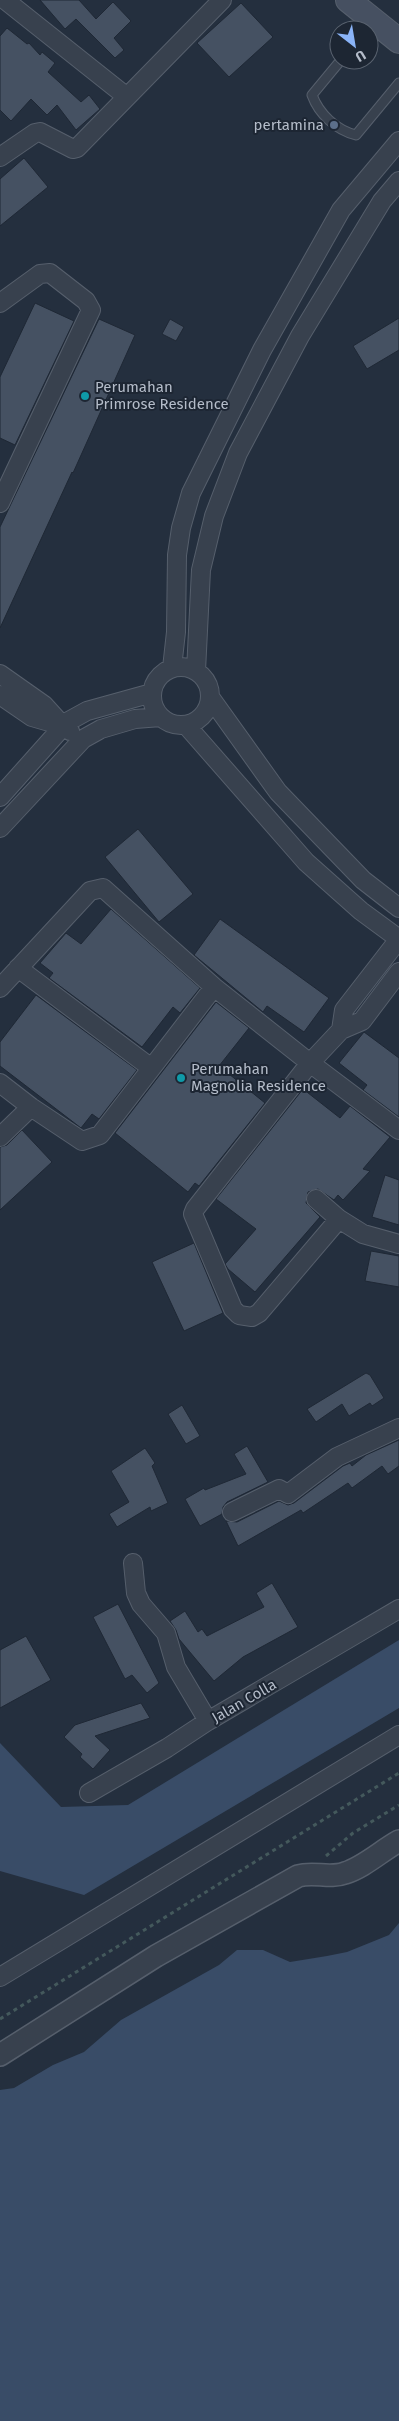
<svg xmlns="http://www.w3.org/2000/svg" width="399" height="2421" font-family="'Fira Sans',sans-serif">
<style>
.water{fill:#394c67}
.building{fill:#455162;stroke:#1f2835}
.lines{fill:none;stroke-linecap:round;stroke-linejoin:round}
.service-casing{stroke:#565f6c;stroke-width:11}
.minor-casing{stroke:#565f6c;stroke-width:20}
.tertiary-casing{stroke:#565f6c;stroke-width:24}
.secondary-casing{stroke:#565f6c;stroke-width:26}
.path{stroke:#44595c;stroke-width:3;stroke-dasharray:4 4;stroke-linecap:butt}
.service{stroke:#38414e;stroke-width:9}
.minor{stroke:#38414e;stroke-width:18}
.tertiary{stroke:#38414e;stroke-width:21}
.secondary{stroke:#465061;stroke-width:24}
.service-dot{fill:#5c6f8a;stroke:#1d2633;stroke-width:2}
.culture-dot{fill:#0f9aa8;stroke:#1d2633;stroke-width:2}
.labels{text-anchor:middle;stroke-width:4;stroke-linejoin:round;paint-order:stroke}
.poi-label{font-size:15px;fill:#b4bcc9;stroke:#1d2633;text-anchor:start}
.street-label{font-size:15px;fill:#b4bcc9;stroke:#1d2633}
</style>
<rect width="100%" height="100%" fill="#242f3e"/>
<path class="water" d="M399,1640V1708L84,1895L0,1871V1743L61,1807L128,1805Z
M399,1923V2421H0V2090L14,2088L53,2065L84,2052L121,2020L219,1965L237,1950H263L290,1962L327,1956L347,1952L389,1935Z"/>
<path class="building" d="M40,0H79L96,19L113,2L131,21L114,38L124,50L115,58L76,19L65,29Z
M241,3L273,37L229,77L197,43Z
M7,28L27,44L29,43L40,55L42,52L55,63L48,72L81,102L89,95L100,109L76,130L57,105L47,115L31,99L11,121L0,110V36Z
M24,158L48,187L0,226V179Z
M35,303L74,321L15,445L0,438V377Z
M399,318V350L367,369L353,346Z
M99,319L135,335L73,473L72,472L0,628V527Z
M170,319L184,327L176,341L162,334Z
M138,829L193,894L159,922L105,857Z
M111,909L200,988L180,1013L173,1007L142,1047L49,978L53,973L40,963L66,933L81,944Z
M220,919L329,998L304,1032L267,1006L263,1012L194,955Z
M36,995L137,1070L99,1119L92,1114L81,1128L0,1066V1042Z
M216,1002L249,1028L219,1066L265,1103L199,1186L195,1183L188,1192L115,1133Z
M364,1032L399,1058V1117L363,1090L367,1085L339,1063Z
M303,1089L340,1118L350,1106L390,1137L363,1169L370,1171L343,1200L338,1195L334,1200L318,1189L308,1192L306,1203L320,1217L255,1292L228,1269L225,1264L256,1229L216,1199Z
M22,1130L52,1162L0,1210V1147L7,1145Z
M385,1175L399,1180V1225L372,1217Z
M194,1243L223,1313L184,1331L152,1262Z
M371,1251L399,1256V1287L365,1281Z
M366,1373L370,1375L384,1398L372,1406L370,1403L349,1416L342,1404L316,1422L307,1409Z
M182,1405L200,1436L186,1444L168,1414Z
M399,1440V1466L388,1474L382,1466L352,1488L348,1483L303,1513L301,1510L238,1546L226,1521L237,1522L279,1501L288,1505L294,1503L343,1466L350,1463L352,1466L366,1455Z
M247,1446L268,1482L227,1502L223,1507L222,1514L200,1526L185,1499L204,1488L205,1490L246,1474L234,1454Z
M145,1448L155,1463L152,1466L168,1503L151,1511L150,1507L117,1527L109,1514L129,1502L111,1471Z
M272,1583L298,1627L243,1657L214,1681L179,1639L176,1630L170,1621L185,1611L198,1632L202,1629L207,1636L264,1607L256,1593Z
M118,1604L159,1683L147,1693L132,1675L125,1679L93,1617Z
M26,1636L51,1680L0,1708V1650Z
M141,1703L150,1718L95,1736L110,1750L93,1769L80,1757L82,1754L64,1737L75,1725Z"/>
<g class="lines">
<defs>
<path id="service" d="M341,60L312,95C319,114 336,130 356,135L399,83"/>
<path id="minor" d="M5,0L127,97
M0,157L35,133L40,132L73,149L77,148L222,0
M0,303L40,274L50,273L86,301L91,310L0,503
M152 696a29 29 0 1 1 58 0a29 29 0 1 1-58 0Z
M172,668L176,632L177,555L181,528L191,493L262,350L341,210L399,141
M196,671L201,570L214,516L238,453L300,336L382,201L399,181
M0,674L44,705L63,726
M0,695L32,717L63,726L70,731
M210,697L278,792L363,880L399,908
M186,725L306,862L361,911L399,939
M0,797L67,722L87,711L152,693
M0,828L83,739L101,729L135,719L161,717
M18,968L150,1067
M0,988L90,891L103,888L214,987L310,1063L399,1130
M341,1030L344,1010L399,939
M0,1083L31,1107
M0,1137L31,1107L82,1141L100,1135L214,987
M316,1199L339,1219L363,1234L399,1244
M339,1219L259,1313L252,1317L239,1315L233,1309L193,1214L195,1209L310,1063L341,1030L362,1021L399,972
M232,1512L279,1489L288,1494L337,1457L399,1428
M133,1563L136,1593L141,1604L166,1633L176,1667L208,1721
M89,1793L167,1748L208,1721L399,1609
M0,1977L399,1735"/>
<path id="tertiary" d="M0,2055L156,1956L298,1876C314,1871 329,1879 345,1873C364,1867 381,1851 399,1841"/>
<path id="secondary" d="M348,0L399,41"/>
</defs>
<use href="#service" class="service-casing"/>
<use href="#minor" class="minor-casing"/>
<use href="#tertiary" class="tertiary-casing"/>
<use href="#secondary" class="secondary-casing"/>
<path class="path" d="M326,1856L353,1833L399,1805
M0,2019L399,1773"/>
<use href="#service" class="service"/>
<use href="#minor" class="minor"/>
<use href="#tertiary" class="tertiary"/>
<use href="#secondary" class="secondary"/>
</g>
<circle class="service-dot" cx="334" cy="125" r="5"/>
<g class="culture-dot">
<circle cx="85" cy="396" r="5"/>
<circle cx="181" cy="1078" r="5"/>
</g>
<g class="labels">
<g class="poi-label">
<text x="324" y="130" text-anchor="end">pertamina</text>
<text x="95" y="392">Perumahan<tspan x="95" dy="17">Primrose Residence</tspan></text>
<text x="191" y="1074">Perumahan<tspan x="191" dy="17">Magnolia Residence</tspan></text>
</g>
<g class="street-label">
<text transform="translate(244 1701) rotate(-30)" y="5">Jalan Colla</text>
</g>
</g>
<g transform="translate(354 45) rotate(149)"><circle r="24" fill="#1d2633" stroke="#59626f"/>
<path d="M0-4L9 19L0 12L-9 19Z" fill="#8ab4f8"/>
<text y="-8" font-size="14" font-weight="bold" text-anchor="middle" fill="#b4bcc9">U</text>
</g>
</svg>
